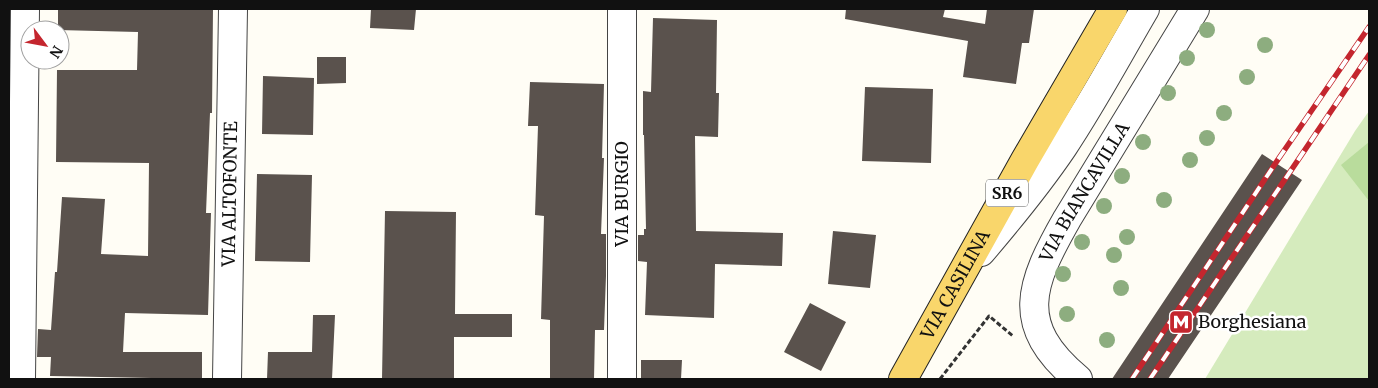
<svg xmlns="http://www.w3.org/2000/svg" width="1378" height="388" font-family="Merriweather,serif">
<style>
.green{fill:#d5ebbd}
.forest{fill:#b9dc9c}
.building{fill:#5a524d}
.lines{fill:none;stroke-linecap:round;stroke-linejoin:round}
.minor-casing{stroke:#444;stroke-width:30}
.major-casing{stroke:#222;stroke-width:30}
.path{stroke:#333;stroke-width:3;stroke-dasharray:5 2.5;stroke-linecap:butt}
.minor{stroke:#fff;stroke-width:28}
.major{stroke:#f9d66b;stroke-width:28}
.rail-casing{stroke:#c4262e;stroke-width:5.5}
.rail{stroke:#fff;stroke-width:4;stroke-dasharray:11;stroke-linecap:butt}
.tree{fill:#8dad7f}
.labels{text-anchor:middle;stroke-width:5;stroke-linejoin:round;paint-order:stroke}
.shield{fill:#fff;stroke:#585858;stroke-width:1}
.shield-label{font-size:16px;font-weight:bold;fill:#111}
.street-label{font-size:18px;fill:#111;stroke:#fff}
.poi-label{font-size:18px;fill:#111;stroke:#fff;text-anchor:start}
</style>
<rect width="100%" height="100%" fill="#fffdf5"/>
<path class="green" d="M1369,111V379H1205L1355,131Z"/>
<path class="forest" d="M1369,142V201L1341,165Z"/>
<path class="building" d="M58,9H213L212,113H210L206,213H211L208,315L125,313L123,352H202V379L50,376L51,357H37L38,329L51,330L55,272H57L62,197L105,199L101,254L148,256L149,163L56,162L57,70H137L138,32L58,30Z
M371,9H416L414,30L370,28Z
M846,9H945L943,17L985,24L987,9H1034L1029,43H1022L1016,84L963,77L968,41L845,19Z
M653,18L717,20L716,93H719L718,137L695,136L696,231L783,233L782,266L715,264L714,318L645,315L647,262L638,261V235H644V229H646L644,135H643V91L651,92Z
M317,57H346V83L317,84Z
M263,76L314,78L313,135L262,134Z
M530,82L604,84L602,158H604L601,234H606V276L604,330H595L594,379H550V320L541,319L544,216L535,215L538,126H528Z
M865,87L933,89L931,163L862,161Z
M1262,154L1302,180L1168,379H1112Z
M257,174L312,175L310,262L255,261Z
M385,211L456,212L455,314H512V337H454V379H382Z
M833,231L876,235L870,288L828,284Z
M810,303L846,322L821,371L784,352Z
M313,315H335L332,379H267L268,352H312Z
M641,360H682L681,379H641Z"/>
<g class="lines">
<defs>
<g id="minor">
<path d="M981,252C1010,218 1038,184 1063,147C1093,102 1118,55 1145,9"/>
<path d="M21,379L25,9"/>
<path id="s1" d="M227,379L233,9"/>
<path d="M622,379V9"/>
<path id="s2" d="M1078,379C1013,325 1030,284 1067,219L1195,9"/>
</g>
<g id="major">
<path id="s3" d="M903,379L1025,160L1113,9"/>
</g>
</defs>
<use href="#minor" class="minor-casing"/>
<use href="#major" class="major-casing"/>
<path class="path" d="M940,379L989,316L1013,336"/>
<use href="#minor" class="minor"/>
<use href="#major" class="major"/>
<defs>
<path id="rail" d="M1132,379L1279,158L1369,27
M1150,379L1369,55"/>
</defs>
<use href="#rail" class="rail-casing"/>
<use href="#rail" class="rail"/>
</g>
<g class="tree">
<circle cx="1207" cy="30" r="8"/>
<circle cx="1265" cy="45" r="8"/>
<circle cx="1187" cy="58" r="8"/>
<circle cx="1247" cy="77" r="8"/>
<circle cx="1168" cy="93" r="8"/>
<circle cx="1224" cy="113" r="8"/>
<circle cx="1207" cy="138" r="8"/>
<circle cx="1143" cy="142" r="8"/>
<circle cx="1190" cy="160" r="8"/>
<circle cx="1122" cy="176" r="8"/>
<circle cx="1164" cy="200" r="8"/>
<circle cx="1104" cy="206" r="8"/>
<circle cx="1127" cy="237" r="8"/>
<circle cx="1082" cy="242" r="8"/>
<circle cx="1114" cy="255" r="8"/>
<circle cx="1063" cy="274" r="8"/>
<circle cx="1121" cy="288" r="8"/>
<circle cx="1067" cy="314" r="8"/>
<circle cx="1107" cy="340" r="8"/>
</g>
<defs>
<symbol id="metro-square" viewBox="-11 -11 22 22"><rect x="-9" y="-9" width="18" height="18" rx="4" fill="#c4262e" stroke="#fff"/><path d="M-5.5 5V-5H-3L0 0L3-5H5.5V5H3V-.5L0 4L-3-.5V5Z" fill="#fff"/></symbol>
</defs>
<g fill-rule="evenodd">
<use href="#metro-square" x="1167" y="308" width="28" height="28"/>
</g>
<g class="labels">
<rect class="shield" x="986" y="179.5" width="42" height="27" rx="4"/>
<g class="shield-label">
<text x="1007" y="199">SR6</text>
</g>
<g class="street-label">
<text dy="6" stroke="none"><textPath href="#s2" startOffset="214">VIA BIANCAVILLA</textPath></text>
<text dy="6" stroke="none"><textPath href="#s1" startOffset="185">VIA ALTOFONTE</textPath></text>
<text transform="translate(622 194) rotate(-90)" y="6">VIA BURGIO</text>
<text dy="6" stroke="none"><textPath href="#s3" startOffset="108">VIA CASILINA</textPath></text>
</g>
<g class="poi-label">
<text x="1198" y="328">Borghesiana</text>
</g>
</g>
<rect width="1378" height="388" fill="none" stroke="#111111" stroke-width="20"/>
<g transform="translate(45 45) rotate(122)"><circle r="24" fill="#ffffff" stroke="#a0a0a0"/>
<path d="M0-4L9 19L0 12L-9 19Z" fill="#c4262e"/>
<text y="-8" font-size="14" font-weight="bold" text-anchor="middle" fill="#111111">N</text>
</g>
</svg>
